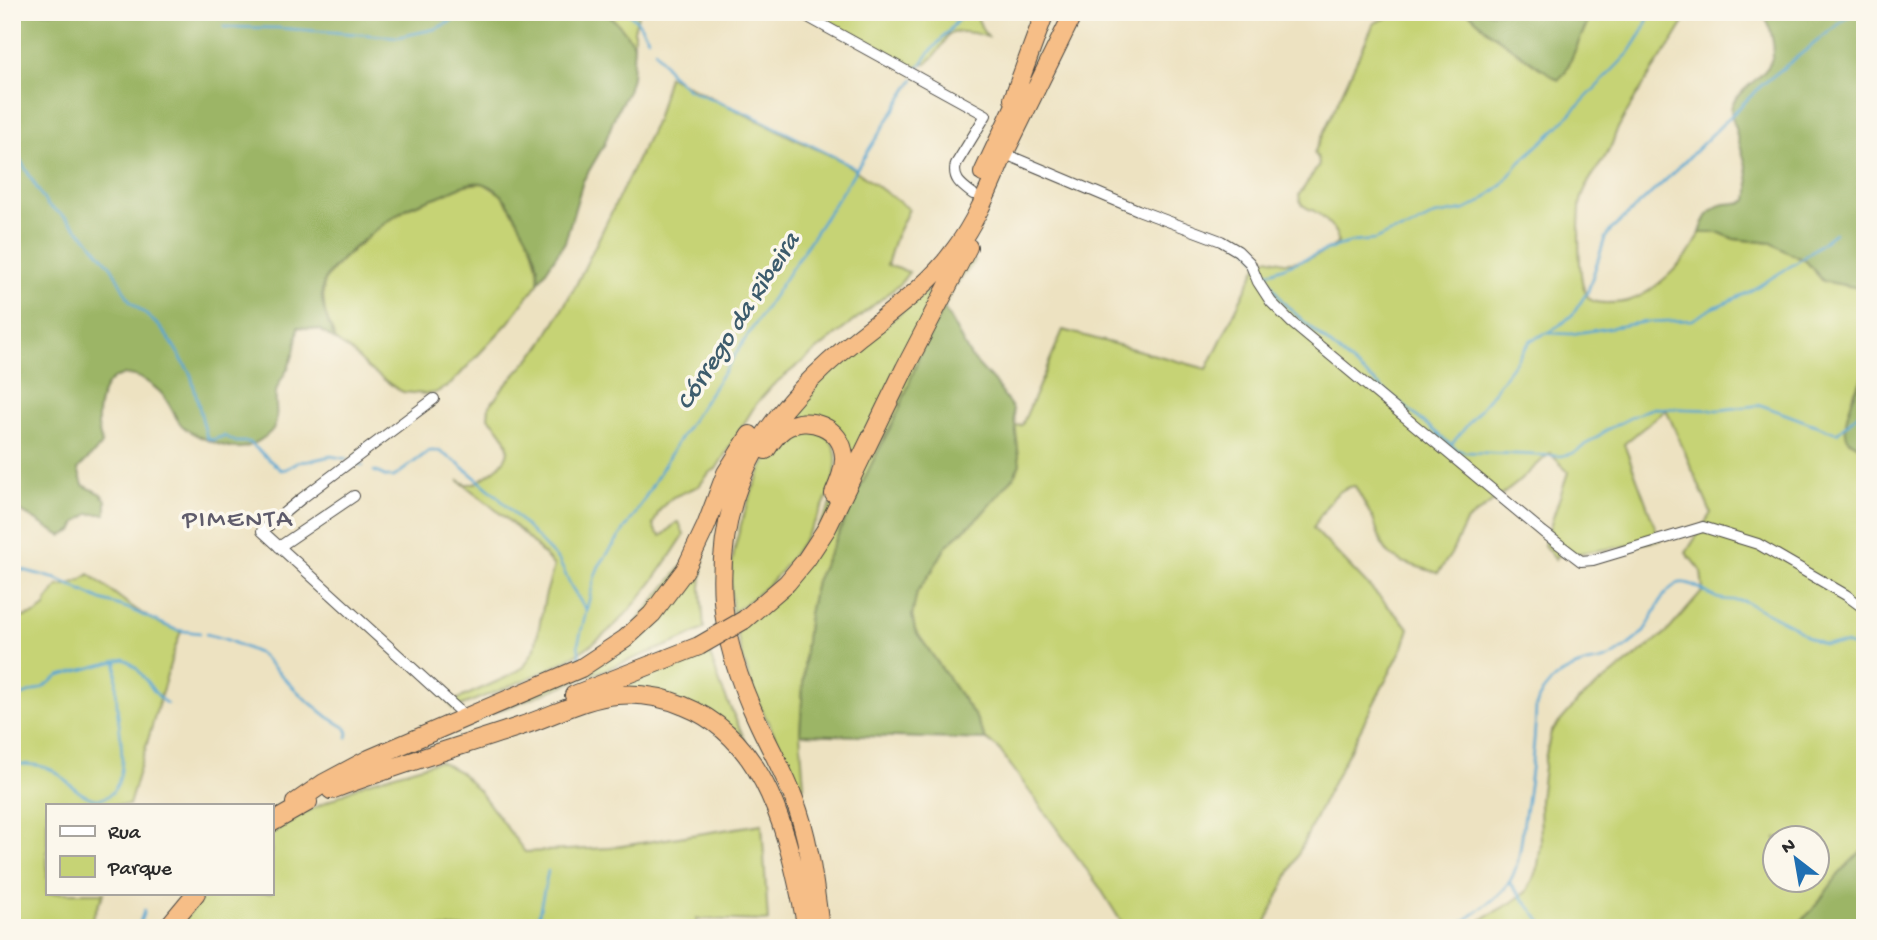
<svg xmlns="http://www.w3.org/2000/svg" width="1877" height="940" font-family="'Gochi Hand',sans-serif">
<style>
.green{fill:#c6d375;stroke:#787f50;stroke-width:2;fill-rule:evenodd}
.forest{fill:#9cb566;stroke:#647048;stroke-width:2}
.lines{fill:none;stroke-linecap:round;stroke-linejoin:round}
.stream{stroke:#57a6d1;stroke-width:2.5}
.street-casing{stroke:#484642;stroke-width:12}
.highway-casing{stroke:#484642;stroke-width:20}
.street{stroke:#fff;stroke-width:10}
.highway{stroke:#f6be87;stroke-width:18}
.highway-bridge-casing{stroke:#484642;stroke-width:20;stroke-linecap:butt}
.highway-bridge{stroke:#f6be87;stroke-width:18}
.labels{text-anchor:middle;stroke-width:7;stroke-linejoin:round;paint-order:stroke}
.water-label{font-size:26px;font-style:italic;fill:#3d5c6d;stroke:#fbf7ec}
.neighbourhood-label{font-size:26px;letter-spacing:2px;fill:#5f5c6c;stroke:#fbf7ec}
</style>
<rect width="100%" height="100%" fill="#fbf7ec"/>
<filter id="ink" filterUnits="userSpaceOnUse"><feTurbulence type="fractalNoise" baseFrequency=".0143" numOctaves="2"/><feDisplacementMap in="SourceGraphic" scale="14" xChannelSelector="R" yChannelSelector="G"/><feConvolveMatrix kernelMatrix="1 2 1 2 8 2 1 2 1" color-interpolation-filters="sRGB"/></filter>
<filter id="wash" filterUnits="userSpaceOnUse"><feTurbulence type="fractalNoise" baseFrequency=".00686" numOctaves="4" result="noise"/><feDisplacementMap in="SourceGraphic" scale="28" xChannelSelector="R" yChannelSelector="G"/><feGaussianBlur stdDeviation="1.57" result="paint"/><feColorMatrix in="noise" values="0 0 0 0 0 0 0 0 0 0 0 0 0 0 0 0 0 1.4 0 .05"/><feComposite in="paint" operator="in"/></filter>
<g filter="url(#wash)">
<rect width="100%" height="100%" fill="#ede2c1"/>
<path class="green" d="M606,12H639L634,30V44L621,27Z
M807,12H975L983,31L988,37C975,33 963,30 949,34C939,51 930,69 907,67Z
M1400,12H1468L1488,31L1541,69L1565,73L1588,21L1589,12H1692C1682,23 1677,36 1668,48C1650,74 1632,102 1617,130C1614,136 1613,144 1609,150C1600,168 1586,179 1581,201C1578,219 1578,276 1585,292C1589,302 1597,303 1607,303C1614,303 1621,303 1628,301C1654,293 1691,258 1700,233H1720L1734,239L1772,243L1781,249L1806,261L1823,281L1865,289V374L1855,391L1847,416L1849,441L1858,445L1865,443V848C1856,857 1845,866 1837,877C1822,896 1814,913 1792,928H1471L1487,916L1511,903L1526,892L1533,879L1538,865L1541,844L1540,800L1545,759L1551,732L1579,700L1667,632L1703,591L1701,571L1686,553L1711,513L1666,409L1624,444L1660,540C1626,547 1591,551 1557,556L1555,559L1544,545L1568,472L1550,453L1516,484L1466,522L1451,554L1438,573L1402,562L1389,554L1382,544L1373,519L1355,486C1334,487 1323,512 1313,528L1409,628L1403,647L1324,800L1263,928H1125L1100,888L998,748L984,738L976,718L915,630L912,616L917,592L932,571L947,545L980,516L1019,464L1015,426L1022,425L1063,330L1207,369L1257,266L1267,258C1273,259 1279,261 1284,262C1302,263 1325,253 1338,243C1339,232 1324,217 1314,211C1311,209 1307,209 1304,206C1300,203 1300,199 1299,195L1319,165L1318,158L1314,153L1374,23ZM1776,838H1818V880H1776Z
M668,76L797,140L841,160L909,209L895,238L887,265L909,272L899,285L773,385L756,404L716,469L710,472L699,486L673,497L667,502L659,511L653,525L656,532L661,536C668,532 671,526 677,522H679L684,535C664,566 644,596 619,621C575,666 510,685 453,709L445,696L456,700L507,677L524,667L535,648L545,597L554,566C526,533 492,506 458,480L466,484H474C508,462 523,451 488,417L489,407L503,388L541,346L576,285L656,121Z
M483,183L502,195L524,230L533,249L539,276L538,283L508,323L451,384L435,393L425,394L403,392L397,389L368,368L352,352L336,341L325,314L323,294L324,281L340,261L380,227L410,207L465,185Z
M967,256L975,261L953,289L922,349L899,410L870,467L816,581L809,614L805,651L800,733L804,786L800,787L755,696L742,655L736,630L782,594Z
M943,277L846,481L848,444L787,420L793,407L805,393Z
M801,431C805,431 812,431 817,432C872,450 795,557 774,579C761,592 747,603 732,613C732,600 730,587 731,574C734,540 757,458 785,437C789,434 796,433 801,431Z
M705,538L701,588L704,629L674,643L490,714L611,653Z
M89,574C118,595 145,622 181,631L173,654L129,805H47V893H104L87,928H12V620L35,614L45,607L47,601L58,586C71,585 80,582 89,574Z
M707,646L722,689L745,740L723,725L606,691Z
M439,761L460,772L480,792L525,852L609,848L762,824L768,921L696,919L697,928H177L206,893H271V834L300,815L365,783Z"/>
<path class="forest" d="M12,12H606L621,27L634,44L632,77L628,91L616,113L604,145L583,181L565,242L538,283C541,265 531,243 522,228C513,211 504,191 485,184C473,179 456,189 444,194C433,199 420,202 409,207C388,219 336,259 325,280C316,298 329,325 336,341L320,330L298,327C297,340 294,356 288,368C284,376 278,383 276,392C274,404 280,418 273,429C267,437 251,447 241,448C226,449 188,435 179,422C172,412 168,399 159,391C121,357 96,381 98,425C98,432 101,438 102,445L78,469L83,485L101,494L106,500V514H89L77,522L73,531L62,536C45,528 30,514 12,508Z
M1468,12H1589L1588,21L1565,73L1558,80L1488,31Z
M1762,12H1865V289L1823,281L1806,261L1781,249L1772,243L1734,239L1720,233H1700C1704,220 1710,206 1725,204C1733,203 1740,204 1748,200C1753,176 1740,148 1734,125C1733,119 1731,114 1731,109C1732,103 1735,99 1739,95C1755,77 1776,71 1773,43C1771,31 1769,22 1762,12Z
M944,308L971,357L995,383L1013,409L1020,464L1013,478L980,516L947,545L932,571L917,592L912,616L915,630L976,718L986,740L800,734L805,651L809,614L816,581L870,467L899,410L922,349Z
M1865,374V443L1858,446C1856,444 1850,441 1849,440C1838,426 1857,387 1865,374Z
M1865,848V928H1792C1814,913 1822,896 1837,877C1845,866 1856,857 1865,848Z"/>
<g class="lines">
<path class="stream" d="M628,12L639,23L648,38
M224,27L278,28L398,37L435,29L471,12
M655,50L670,73L688,89L755,117L837,158L856,169
M916,73C927,50 950,34 963,12
M12,146L47,205L64,216L88,239L112,268L130,301L159,326L172,343L191,375L207,438L212,440L224,436L236,442H249L281,470L286,469L298,462L309,461L331,456L347,459
M1211,227C1222,232 1235,236 1244,244C1261,257 1269,288 1287,306C1339,355 1397,399 1451,445L1458,450L1465,452L1561,456L1574,453L1610,428L1642,412L1654,408L1720,410L1761,405L1837,433L1865,408
M1266,274L1338,246L1352,242L1375,240L1389,233L1410,228L1435,215L1465,210L1479,203L1501,186L1519,163L1556,129L1629,53L1642,33L1651,12
M1547,333L1571,334L1645,322L1692,320L1713,308L1747,293L1799,261L1835,233
M1451,445L1486,402L1531,340L1547,333L1563,323L1573,314L1588,291L1605,238L1611,230L1669,177L1763,84L1854,12
M359,464L363,466
M374,471L387,477H394L429,451H439L458,463L496,495L559,561L571,586L587,612
M12,567L57,579L101,600L127,608L176,630L200,633
M206,634L225,639L260,654L303,697L328,717L346,728L348,733L347,738
M580,659L578,644L595,576L599,566L636,513L677,443L834,204L914,79
M12,699L42,688L59,676L124,659C143,668 150,693 167,704
M12,764C31,764 48,764 62,777C69,783 75,790 83,794C91,799 100,801 108,796C132,779 118,728 117,704C116,689 116,675 117,661
M1509,882L1547,928
M138,928L144,911
M536,928L548,871
M561,928L574,921L584,928
M1455,928C1471,914 1492,904 1506,887C1520,869 1521,842 1524,820C1530,782 1535,745 1536,707C1541,684 1565,669 1587,663C1598,661 1608,660 1617,653C1627,646 1640,638 1646,628C1656,614 1660,593 1677,584C1689,578 1706,594 1717,598C1725,601 1735,599 1744,601L1791,625L1808,637L1823,644H1846L1865,652"/>
</g>
</g>
<g filter="url(#ink)">
<g class="lines">
<defs>
<path id="street" d="M799,12L986,115L956,164C952,179 961,185 973,194
M1010,156L1138,210L1221,241L1238,251L1250,263L1258,282L1271,302L1292,323L1543,532L1581,561L1593,560L1703,527L1758,544L1846,595L1865,609
M434,399L301,499L262,531L466,717
M279,547L354,496"/>
<path id="highway" d="M1013,99L1045,12
M983,173L1022,90
M766,450C771,442 777,434 784,429C808,413 842,428 844,456C845,469 839,483 834,494
M744,620L787,583L806,560L827,528L905,368L968,247
M574,695L699,646
M331,790C393,766 458,747 521,726C553,716 583,698 617,695C640,693 663,697 684,706C772,741 790,847 807,928
M295,803L324,783L369,759L581,668L625,639L652,614L685,570L706,526L726,473L750,435
M271,823L308,802
M167,928L196,893
M820,928C814,884 810,840 794,799C784,772 770,748 758,722C740,684 726,643 723,601C715,482 771,407 859,337C893,310 931,284 956,248C977,220 990,186 1004,154C1027,107 1051,59 1074,12"/>
</defs>
<use href="#street" class="street-casing"/>
<use href="#highway" class="highway-casing"/>
<use href="#street" class="street"/>
<use href="#highway" class="highway"/>
<defs>
<path id="highway-bridge" d="M699,646L744,620"/>
</defs>
<use href="#highway-bridge" class="highway-bridge-casing"/>
<use href="#highway-bridge" class="highway-bridge"/>
</g>
</g>
<g class="labels">
<g class="water-label">
<text transform="translate(736 320) rotate(-57)" y="9">Córrego da Ribeira</text>
</g>
<g class="neighbourhood-label">
<text x="238" y="526">PIMENTA</text>
</g>
</g>
<rect width="1877" height="940" fill="none" stroke="#fbf7ec" stroke-width="42"/>
<rect x="46" y="804" width="228" height="91" fill="#fbf7ec" stroke="#a8a59f" stroke-width="2"/>
<rect x="60" y="826" width="35" height="10" fill="#ffffff" stroke="#a8a59f" stroke-width="2"/>
<text x="108" y="838" font-size="21" fill="#2b2b2b">Rua</text>
<rect x="60" y="856" width="35" height="21" fill="#c6d375" stroke="#a8a59f" stroke-width="2"/>
<text x="108" y="874" font-size="21" fill="#2b2b2b">Parque</text>
<g transform="translate(1796 859) rotate(329)"><circle r="33" fill="#fbf7ec" stroke="#a8a59f" stroke-width="2"/>
<path d="M0-5L12 26L0 18L-12 26Z" fill="#1f6fb2"/>
<text y="-10" font-size="19" font-weight="bold" text-anchor="middle" fill="#2b2b2b">N</text>
</g>
</svg>
